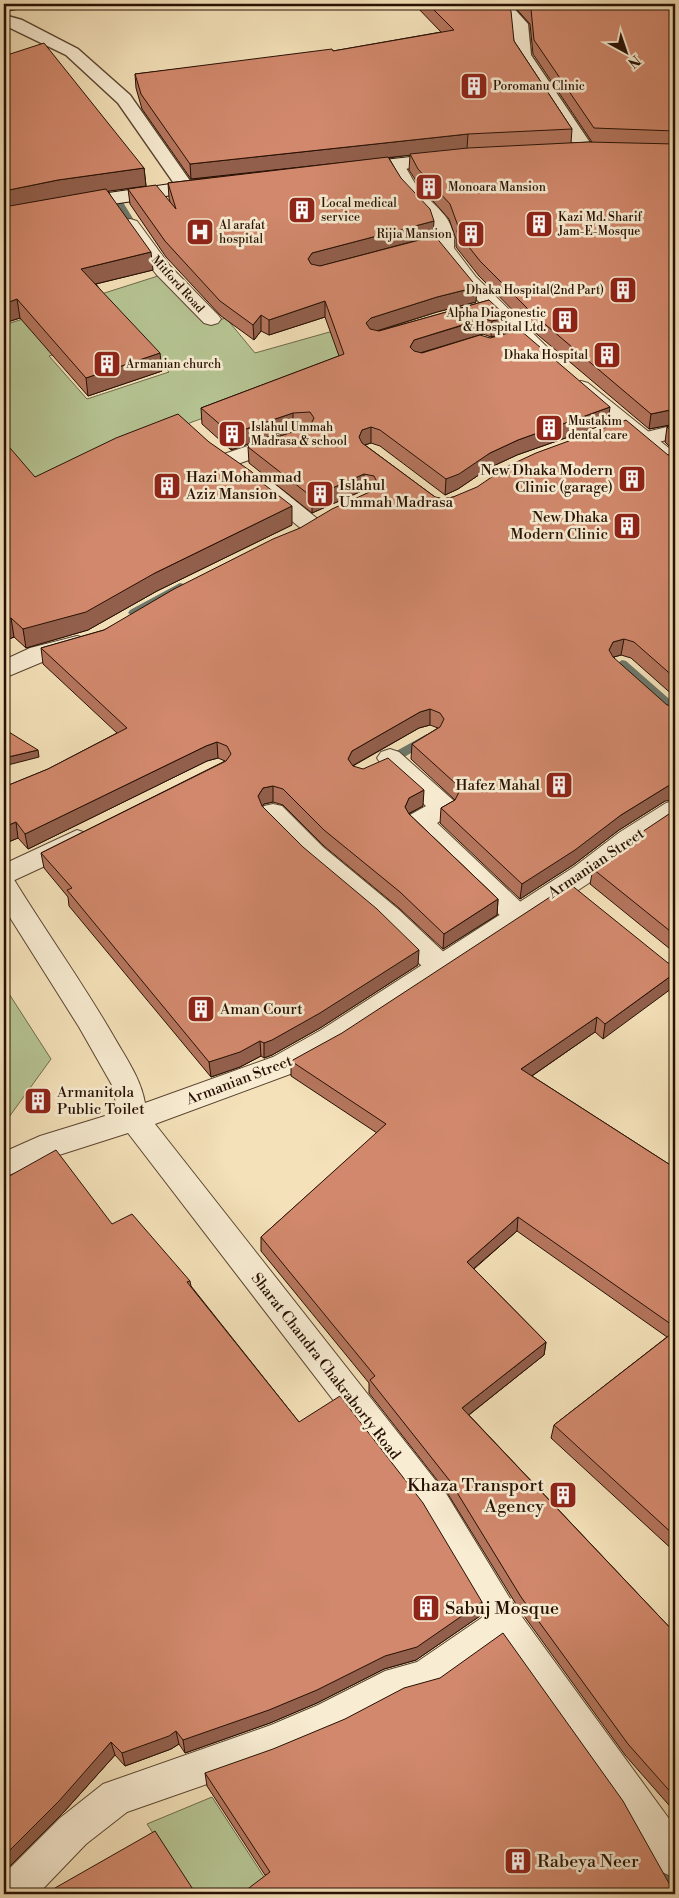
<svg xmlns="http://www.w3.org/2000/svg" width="679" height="1898" font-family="'Libre Bodoni',serif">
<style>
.green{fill:#b6c493;stroke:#6e6a4b;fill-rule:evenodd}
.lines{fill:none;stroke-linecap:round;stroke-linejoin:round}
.stream{fill:#6d786a;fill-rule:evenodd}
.service-casing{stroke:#5a4430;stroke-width:3}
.minor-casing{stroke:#5a4430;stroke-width:2}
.tertiary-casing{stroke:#5a4430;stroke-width:2}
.secondary-casing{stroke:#271003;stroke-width:2}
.service{fill:#f8ecd2;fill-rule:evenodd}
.minor{fill:#f8ecd2;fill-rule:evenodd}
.tertiary{fill:#f8ecd2;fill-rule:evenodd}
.secondary{fill:#f8ecd2;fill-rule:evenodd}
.wall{fill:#b4755d;stroke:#271003}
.shaded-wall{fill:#925f4c;stroke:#271003}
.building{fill:#d1886c;stroke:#271003}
.labels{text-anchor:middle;stroke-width:5;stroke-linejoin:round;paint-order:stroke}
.far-poi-label{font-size:12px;fill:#271003;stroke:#f8ecd2;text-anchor:start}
.far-street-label{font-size:12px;fill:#271003;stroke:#f8ecd2}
.poi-label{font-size:15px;fill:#271003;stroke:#f8ecd2;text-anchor:start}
.street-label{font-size:15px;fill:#271003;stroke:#f8ecd2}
.near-poi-label{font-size:18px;fill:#271003;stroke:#f8ecd2;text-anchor:start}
</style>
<rect width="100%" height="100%" fill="#f4e1b9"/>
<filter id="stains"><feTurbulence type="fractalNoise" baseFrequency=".004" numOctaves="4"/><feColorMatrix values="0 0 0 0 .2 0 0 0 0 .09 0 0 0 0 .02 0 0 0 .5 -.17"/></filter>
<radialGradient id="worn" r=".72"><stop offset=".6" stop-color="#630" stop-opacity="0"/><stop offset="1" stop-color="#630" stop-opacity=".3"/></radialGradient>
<path class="green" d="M161,275L208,323L226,318L255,353L358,324L332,373L192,422L127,451L4,509V325ZM127,330L169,372L87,399L49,356Z
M4,986L51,1059L4,1124Z
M212,1797L268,1883L254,1894H193L147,1824Z"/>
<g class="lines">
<path class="stream" d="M116,196L121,199L140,230L138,232H132L130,230L111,199Z
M180,583L184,584L186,587L184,590L138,616L134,617L128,613L130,610Z
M622,660L626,661L675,704V715L671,714L618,667L616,664Z
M427,734L433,738L431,741L401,759L405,764L403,767H395L387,758L389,755Z
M662,1851C678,1858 676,1876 675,1891L668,1888L652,1861L655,1854Z"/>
<defs>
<path id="service" d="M493,4H510L528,24L531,55L595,150L592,154L586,155L580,154L577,150L515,55L512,25Z
M4,15L22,20L78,49L130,95L195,188L192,192L186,193L180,192L118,103L66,55L4,25Z"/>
<path id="minor" d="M130,219L137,221L170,266L218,315L221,319L218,323L211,325L204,323L156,274L120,225L123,221Z
M675,425V438L646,445L638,444L635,439L638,434Z
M284,434L292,435L295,440L292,445L229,467L221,465L218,460L221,455Z
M264,480L272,482L319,520L322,525L319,530L311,532L303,530L256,492L253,487L256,482Z
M77,636L85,638L89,644L85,650L47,660L4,678V660L30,648Z
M390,749L399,752L453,800L457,807L453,814L437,823L527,908L531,915L527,922L517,925L507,922L410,829L406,822L410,815L426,806L381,764L377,758L381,752Z
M273,804L282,806L323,847L398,909L450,958L454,966L450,974L440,977L430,974L378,923L305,861L264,820L260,813L264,806Z
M77,830L86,833L90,840L86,847L4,885V864Z
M505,1605L517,1610L523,1622L517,1634L438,1691L402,1701L344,1731L273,1761L127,1812L86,1844L38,1894H4V1874L60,1818L103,1784L271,1725L318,1705L385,1671L417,1662L493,1610Z"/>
<path id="tertiary" d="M395,159L402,161C407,169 411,177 416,185C434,208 456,215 454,248L476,277L552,352L555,356L552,360L545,362L538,360L462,285L434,248L435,233L431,223L402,192L386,165L388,161Z
M581,381L588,383L675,453V471L667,469L574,391L571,387L574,383Z
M675,801V822L638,846L592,881L341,1046L293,1073L155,1124L447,1495L517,1610L675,1827V1878L662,1872L493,1634L423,1517L128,1133L59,1155L4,1177V1152L40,1136L118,1112L112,1085L79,1027L4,908V875L13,878C46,932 83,983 114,1037C126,1058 141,1079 145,1103L273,1057L321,1030L574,867L620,832L666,803Z"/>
<path id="secondary" d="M446,153L452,155L455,159L452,163L357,175L350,173L348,169L350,165L357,163Z
M205,179L212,181L214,185L212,189L60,212L4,223V211L60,200Z"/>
</defs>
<use href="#service" class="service-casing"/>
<use href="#minor" class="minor-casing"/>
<use href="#tertiary" class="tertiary-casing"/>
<use href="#secondary" class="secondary-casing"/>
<use href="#service" class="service"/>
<use href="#minor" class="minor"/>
<use href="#tertiary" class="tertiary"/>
<use href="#secondary" class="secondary"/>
</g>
<path class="wall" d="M414,4H505L514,41L572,129L571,143L592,142L533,54L530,24L512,4H675V424L649,429L532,330L479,276L456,247V239L449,219L418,184L409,170L410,155L389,158L433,236L320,266L476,302L437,312L378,331H379L489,300L506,333L491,337L483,334L421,353L608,423L517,455L489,468L458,489L445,495L380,446L371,443L365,445L435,497L443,499L668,455L675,456V697L631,658L621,655L614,657L665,801L619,830L573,865L520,899L440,823L441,808L455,800L411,759L412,744L438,728L430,725L419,728L353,766L423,806L409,814L498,899L497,915L443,949L399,908L324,846L283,805L273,802L264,804L262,806L418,965L320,1028L272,1055L264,1058L261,1056L240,1067L211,1077L69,906L68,897L44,868L41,853L225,761L218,758L207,761L28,849L18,838L6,843L4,839V787L48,769L117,733L43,664L41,648L104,630L370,492L364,490L312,513L249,463L248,447L304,428H293L231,450L202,424L201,408L339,356L325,317L269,335L261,331L254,340L221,316L166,257L130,204L128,189L170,202L169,198L168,183L301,167L191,179L142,109L136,88L135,74L333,51L441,32Z
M4,56L144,168L146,186L108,191L153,270L96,284L162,371L88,396L20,318L4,323Z
M675,424V452L665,442L667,427Z
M35,477L292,525L157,591L88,630L26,648L14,637L4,641Z
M675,810V953L590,884L593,869Z
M668,963L603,1039L595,1032L532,1076L675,1168V1552L551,1438L554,1425L667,1337L517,1231L474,1269L546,1342L544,1355L469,1415L675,1633V1812L625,1755L519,1609L448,1494L369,1393V1383L261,1251V1237L377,1133L291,1076V1061Z
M112,1224L190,1281L191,1286L299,1422L482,1602L480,1616L416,1660L384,1669L317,1703L270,1723L185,1753L179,1744L171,1749L125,1766L115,1755L63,1813Z
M205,1773L675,1893L265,1875L207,1786Z"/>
<path class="shaded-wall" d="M4,4H67L4,11Z
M468,134L467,149L191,179L190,164Z
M144,168L146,186L60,198L4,209V191L58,180Z
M434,221L433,236L313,268L308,259L312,253Z
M151,252L153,270L83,287L81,269Z
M477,287L476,302L437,312L370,333L366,323L371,318L437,297Z
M17,299L20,318L4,323V304Z
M325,301V317L269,335V320Z
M261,315V331L254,340L253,325Z
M507,317L506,333L491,337L492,321Z
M484,319L483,334L413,355L410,347L414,340Z
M160,353L162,371L88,396L86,378Z
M610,407L608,423L517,455L489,468L458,489L445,495L446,479L490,453L518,440Z
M675,409V424L649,429L651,414Z
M293,413V428L231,450V434Z
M371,427V443L361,446L359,437L362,430Z
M364,474V490L312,513V497Z
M292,506V525L157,591L88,630L26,648L23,629L155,573Z
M11,618L14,637L4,641V621Z
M624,639L621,655L610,658L609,650L613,642Z
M430,709V725L419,728L352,766L348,759L352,751L420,712Z
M217,742L218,758L207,761L28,849L25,834L206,746Z
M38,750L39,757L4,766V758Z
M675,784V800L665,801L619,830L573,865L520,899L522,884L621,815L668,786Z
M273,786V802L264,804L258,812V796L263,788Z
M424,790L423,806L408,814L405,807L409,798Z
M16,822L18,838L6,843L4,827Z
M498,899L497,915L443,949L444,934Z
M419,950L418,965L320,1028L272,1055L264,1058V1043Z
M675,973V986L603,1039L605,1024Z
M597,1017L595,1032L520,1084L521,1069Z
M260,1041L261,1056L240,1067L211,1077L209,1062Z
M518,1217L517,1231L465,1276L467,1262Z
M546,1342L544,1355L461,1421L462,1408Z
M482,1602L480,1616L416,1660L384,1669L317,1703L270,1723L185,1753L183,1740Z
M176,1731L179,1744L171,1749L125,1766L122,1753Z
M111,1742L115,1755L63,1813L4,1872V1856Z"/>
<path class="building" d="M428,4H505L511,11L514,41L572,129L468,134L190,164L141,94L135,74L332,49L333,51L454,30Z
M526,4H675V131L594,128L534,40L531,9Z
M44,43L144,168L58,180L4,191V56Z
M588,142L675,144V409L651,414L533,314L480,261L457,232L458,226L450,204L418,169L410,154L468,148Z
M388,157L401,178L430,209L434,221L312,253L308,259L311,264L320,266L435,236L477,287L437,297L371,318L366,323L370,329L379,331L489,300L507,317L492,321L484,319L475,321L414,340L410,347L414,351L422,353L480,335L490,338L520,330L610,407L518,440L490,453L459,474L446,479L380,430L371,427L362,430L359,437L362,443L435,497L443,499L453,497L477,487L508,466L536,453L626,420L668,455L675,456V678L634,642L624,639L613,642L609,650L613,657L667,705L675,706V784L668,786L621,815L575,850L522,884L441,808L455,800L460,790L455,783L412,744L440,727L444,719L440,713L430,709L420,712L352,751L348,759L353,766L363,769L388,758L424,790L409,798L405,807L409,814L498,899L444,934L400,892L324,830L283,789L273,786L263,788L258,796L262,806L303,847L377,909L419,950L320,1013L272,1040L264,1043L260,1041L240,1052L209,1062L67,890L72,888L41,853L226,761L231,754L227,746L217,742L206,746L25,834L16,822L4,827V787L48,769L127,728L41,648L104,630L174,589L273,539L300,528L332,509L374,490L378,484L374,476L364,474L312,497L248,447L310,426L314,418L310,412L293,413L231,434L201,408L344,354L325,301L269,320L261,315L253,325L220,301L165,241L128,189L156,185L176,209L168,183Z
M106,189L151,252L81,269L160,353L86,378L17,299L4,304V207Z
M178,414L209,442L252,472L261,482L292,506L155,573L86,612L23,629L11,618L4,621V441L35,477L116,438Z
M675,424V434L667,427Z
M4,729L38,750L4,758Z
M675,810V935L593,869L642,832Z
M570,884L668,963L675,965V973L605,1024L597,1017L521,1069L675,1168V1327L518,1217L467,1262L546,1342L462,1408L675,1633V1797L628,1744L521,1597L450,1481L370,1380L375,1376L261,1237L386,1124L291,1061L342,1033Z
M56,1150L112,1224L132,1214L190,1281L187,1282L299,1422L340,1396L423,1503L482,1602L417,1647L385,1656L317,1690L269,1710L183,1740L176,1731L169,1736L122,1753L111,1742L59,1801L4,1856V1179Z
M675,1331V1536L554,1425Z
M503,1633L623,1801L675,1894H241L270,1872L205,1773L273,1749L345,1719L404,1688L440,1678Z
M155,1831L196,1894H51L55,1888Z"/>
<defs>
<symbol id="building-square" viewBox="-11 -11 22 22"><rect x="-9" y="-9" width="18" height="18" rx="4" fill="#8f2418" stroke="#f8ecd2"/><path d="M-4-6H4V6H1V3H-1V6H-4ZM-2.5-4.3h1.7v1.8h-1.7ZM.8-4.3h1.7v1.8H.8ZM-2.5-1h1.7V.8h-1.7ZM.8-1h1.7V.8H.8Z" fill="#fff"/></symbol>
<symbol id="hospital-square" viewBox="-11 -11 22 22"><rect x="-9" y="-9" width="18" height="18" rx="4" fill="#8f2418" stroke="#f8ecd2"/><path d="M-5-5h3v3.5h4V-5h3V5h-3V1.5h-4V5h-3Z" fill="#fff"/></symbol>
</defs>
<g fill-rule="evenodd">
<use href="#building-square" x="458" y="70" width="32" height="32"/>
<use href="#building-square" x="413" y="171" width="32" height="32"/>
<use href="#building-square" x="286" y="194" width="32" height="32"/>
<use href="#building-square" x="523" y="208" width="32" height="32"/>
<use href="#hospital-square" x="184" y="216" width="32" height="32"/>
<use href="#building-square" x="455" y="218" width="32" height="32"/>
<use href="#building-square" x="607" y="274" width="32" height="32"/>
<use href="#building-square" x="549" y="304" width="32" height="32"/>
<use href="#building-square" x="591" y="339" width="32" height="32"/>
<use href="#building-square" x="91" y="348" width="32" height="32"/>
<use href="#building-square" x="533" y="412" width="32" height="32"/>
<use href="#building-square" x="216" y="418" width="32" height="32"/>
<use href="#building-square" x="616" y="463" width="32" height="32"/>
<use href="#building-square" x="151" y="470" width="32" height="32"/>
<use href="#building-square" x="304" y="478" width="32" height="32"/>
<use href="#building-square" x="611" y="510" width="32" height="32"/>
<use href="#building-square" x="543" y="769" width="32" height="32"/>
<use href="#building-square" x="185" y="993" width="32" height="32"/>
<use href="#building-square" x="22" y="1085" width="32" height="32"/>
<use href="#building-square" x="547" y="1479" width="32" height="32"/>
<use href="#building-square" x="410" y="1592" width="32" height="32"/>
<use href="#building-square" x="502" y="1845" width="32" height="32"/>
</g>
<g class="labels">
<g class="far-poi-label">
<text x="493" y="90">Poromanu Clinic</text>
<text x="448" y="191">Monoara Mansion</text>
<text x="321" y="207">Local medical<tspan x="321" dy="14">service</tspan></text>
<text x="558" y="221">Kazi Md. Sharif<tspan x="558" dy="14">Jam-E-Mosque</tspan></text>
<text x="219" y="229">Al arafat<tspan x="219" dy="14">hospital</tspan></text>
<text x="452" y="238" text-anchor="end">Rijia Mansion</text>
<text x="604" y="294" text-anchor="end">Dhaka Hospital(2nd Part)</text>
<text x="546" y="317" text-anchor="end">Alpha Diagonestic<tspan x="546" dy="14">&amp; Hospital Ltd.</tspan></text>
<text x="588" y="359" text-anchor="end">Dhaka Hospital</text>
<text x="126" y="368">Armanian church</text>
<text x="568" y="425">Mustakim<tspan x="568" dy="14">dental care</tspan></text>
<text x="251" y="431">Islahul Ummah<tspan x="251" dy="14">Madrasa &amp; school</tspan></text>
</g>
<g class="far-street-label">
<text transform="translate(178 284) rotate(48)" y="4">Mitford Road</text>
</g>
<g class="poi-label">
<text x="613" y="475" text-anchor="end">New Dhaka Modern<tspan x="613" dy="17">Clinic (garage)</tspan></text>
<text x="186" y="482">Hazi Mohammad<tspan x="186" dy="17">Aziz Mansion</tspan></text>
<text x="339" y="490">Islahul<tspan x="339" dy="17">Ummah Madrasa</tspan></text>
<text x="608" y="522" text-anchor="end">New Dhaka<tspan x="608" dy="17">Modern Clinic</tspan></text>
<text x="540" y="790" text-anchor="end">Hafez Mahal</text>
<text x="220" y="1014">Aman Court</text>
<text x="57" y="1097">Armanitola<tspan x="57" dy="17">Public Toilet</tspan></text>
</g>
<g class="street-label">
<text transform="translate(596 863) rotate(-34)" y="5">Armanian Street</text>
<text transform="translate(239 1080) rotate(-21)" y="5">Armanian Street</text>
<text transform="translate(326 1366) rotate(52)" y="5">Sharat Chandra Chakraborty Road</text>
</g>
<g class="near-poi-label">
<text x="544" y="1491" text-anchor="end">Khaza Transport<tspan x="544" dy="21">Agency</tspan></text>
<text x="445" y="1614">Sabuj Mosque</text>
<text x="537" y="1867">Rabeya Neer</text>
</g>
</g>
<rect width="679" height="1898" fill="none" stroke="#f4e1b9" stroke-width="20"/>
<rect x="5" y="5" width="669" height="1888" fill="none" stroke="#271003" stroke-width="2.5"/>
<rect x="10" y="10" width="659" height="1878" fill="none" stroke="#271003"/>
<g transform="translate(626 52) rotate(140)" stroke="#f8ecd2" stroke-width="4" paint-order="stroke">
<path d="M0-4L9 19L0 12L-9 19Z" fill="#271003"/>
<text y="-8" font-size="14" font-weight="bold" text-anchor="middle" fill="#271003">N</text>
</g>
<rect width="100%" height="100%" filter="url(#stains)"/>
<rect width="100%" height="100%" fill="url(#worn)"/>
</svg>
